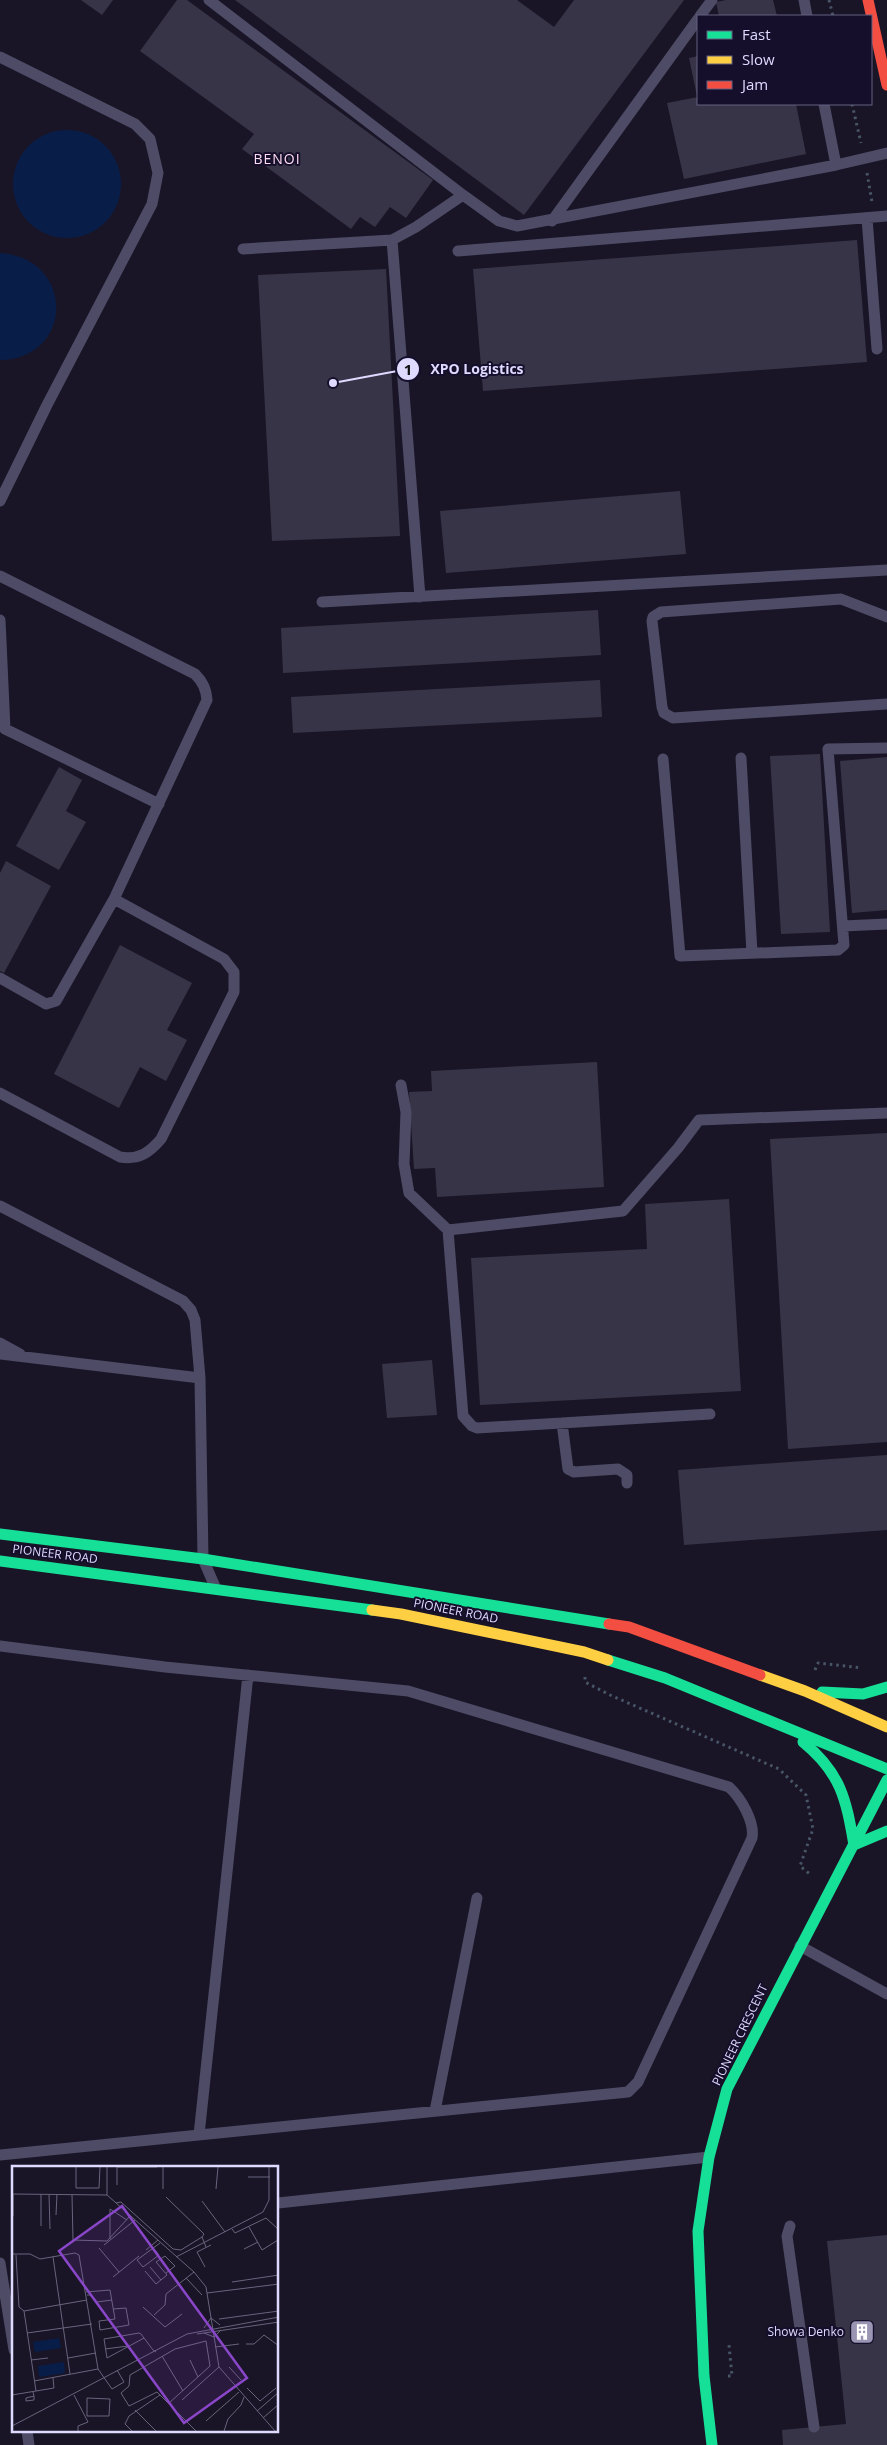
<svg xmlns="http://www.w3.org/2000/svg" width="887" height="2445" font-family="'Open Sans',sans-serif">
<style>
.water{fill:#091d49}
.building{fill:#383447}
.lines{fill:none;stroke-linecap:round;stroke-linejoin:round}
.path{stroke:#475566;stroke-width:3;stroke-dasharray:2.5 4;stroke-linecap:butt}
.lane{stroke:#4d4b66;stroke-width:11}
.fast{stroke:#16e098;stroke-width:11}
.slow{stroke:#ffcf43;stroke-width:11}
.jam{stroke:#f24e42;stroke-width:11}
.labels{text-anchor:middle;stroke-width:4;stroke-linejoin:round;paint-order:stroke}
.street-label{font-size:12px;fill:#dfdaff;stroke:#150f2c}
.poi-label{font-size:12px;fill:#dfdaff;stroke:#150f2c;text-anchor:end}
.neighbourhood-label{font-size:14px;letter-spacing:1px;fill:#ffdcf1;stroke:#150f2c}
.inset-road{fill:none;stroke:#68647d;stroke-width:1}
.view{fill:#8a46c9;fill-opacity:0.15;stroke:#8a46c9;stroke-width:2.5}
.inset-edge{fill:none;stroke:#dfdaff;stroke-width:2.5}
.leader{fill:none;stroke:#dfdaff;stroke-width:2}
.callout-dot{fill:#dfdaff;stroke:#150f2c;stroke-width:2}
.mark-label{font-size:15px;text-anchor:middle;font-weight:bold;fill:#111}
.callout-label{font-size:14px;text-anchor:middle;font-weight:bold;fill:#dfdaff;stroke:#150f2c;stroke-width:4;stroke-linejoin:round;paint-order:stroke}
</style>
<rect width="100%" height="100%" fill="#191526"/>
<path class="water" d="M13 184a54 54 0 1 1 108 0a54 54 0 1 1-108 0Z
M0,253C75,258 75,358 0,360Z"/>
<path class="building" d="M81,0H113L102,15Z
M177,0H187L433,180L406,218L390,207L375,227L360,217L351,229L242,149L254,134L140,51Z
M235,0H517L554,27L574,0H684L524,215Z
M726,0H773L777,16H719L716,2Z
M698,56V96H697L689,58Z
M698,97V104H796L806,154L684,179L667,103Z
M857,240L867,362L483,391L473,269Z
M386,269L400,536L272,541L258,275Z
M680,491L686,554L446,573L440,511Z
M598,610L601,655L283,673L281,628Z
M600,680L602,717L293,733L291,697Z
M820,754L830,932L781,934L770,756Z
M887,757V910L852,913L840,761Z
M59,767L82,780L66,811L86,822L59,870L16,846Z
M6,861L51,886L4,973L0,971V873Z
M120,945L192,983L167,1030L187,1040L166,1081L140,1067L119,1108L54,1074Z
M597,1062L604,1187L437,1197L435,1168L414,1169L409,1092L432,1091L431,1071Z
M887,1133V1442L788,1449L770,1139Z
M729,1199L741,1391L480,1405L471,1258L647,1249L645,1204Z
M432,1360L437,1415L387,1418L382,1364Z
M887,1455V1530L684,1545L678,1470Z
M887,2235V2445H783L782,2430L846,2424L827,2241Z"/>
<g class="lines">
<path class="path" d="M829,0L833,16
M852,104L861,143
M867,173L872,202
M815,1670L818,1663L862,1668
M585,1677V1682L610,1695L779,1769L806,1795L813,1829L800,1866L811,1875
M728,2376H732L729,2345"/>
<path class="lane" d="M209,0L463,195L499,221L517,226L836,165L887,153
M804,0L807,16
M700,16L712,0
M0,57L135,124L150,139L158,173L152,204L47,405L0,501
M824,104L836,165
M867,218L877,349
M552,221L698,19
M392,240L420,597
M243,249L392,240L416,227L463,195
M458,251L887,216
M0,576L195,674C203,682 206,689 207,700L114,899L56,1001L46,1004L0,978
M322,602L887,570
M887,617L841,599L661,612L653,617L652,621L662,707L664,713L673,718L887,704
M0,620L5,729L159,804
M741,758L752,953
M663,759L680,956L838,950L844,945L828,749L887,748
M843,926L887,924
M401,1085L406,1112L404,1164L409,1193L448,1230L463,1416L472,1426L477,1428L710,1414
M0,1093L120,1157C139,1160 149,1153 161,1139L234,992V972L224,959L114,899
M0,1206L183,1301L191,1310L195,1320L200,1378L203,1559L216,1589
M448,1230L623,1211L678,1148L699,1120L887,1113
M0,1343L20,1354
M0,1354L200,1378
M562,1423L568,1469L574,1472L618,1469L627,1475V1483
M0,1646L165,1667L408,1691L729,1787C741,1798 755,1822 752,1838L638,2082L628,2092L0,2155
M800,1946L887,1994
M435,2111L477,1898
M199,2135L248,1675
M278,2203L709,2157
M790,2226L787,2236L814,2427
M0,2263L14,2350
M27,2431L29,2445"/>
<path class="fast" d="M0,1534L203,1559L609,1624
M0,1561L372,1610
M608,1660L665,1678L887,1769
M822,1692L863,1694L887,1687
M803,1742C841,1773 846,1799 854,1845L887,1831
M712,2445L704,2376L698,2231L709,2157L727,2089L887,1780"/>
<path class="slow" d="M372,1610L401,1614L584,1652L608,1660
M760,1675L805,1691L887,1727"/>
<path class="jam" d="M868,0L887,85
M609,1624L629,1627L760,1675"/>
</g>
<defs>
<symbol id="building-square" viewBox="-11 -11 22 22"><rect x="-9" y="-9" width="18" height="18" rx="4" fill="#9a95b3" stroke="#150f2c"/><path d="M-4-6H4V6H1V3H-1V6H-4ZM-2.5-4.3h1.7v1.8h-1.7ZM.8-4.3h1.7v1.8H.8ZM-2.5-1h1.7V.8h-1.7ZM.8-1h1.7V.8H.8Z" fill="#fff"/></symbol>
</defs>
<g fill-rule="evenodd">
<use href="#building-square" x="848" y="2318" width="28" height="28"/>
</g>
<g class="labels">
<g class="street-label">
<text transform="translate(55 1554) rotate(7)" y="4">PIONEER ROAD</text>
<text transform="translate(456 1611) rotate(11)" y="4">PIONEER ROAD</text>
<text transform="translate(740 2035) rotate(-64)" y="4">PIONEER CRESCENT</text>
</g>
<g class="poi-label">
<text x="844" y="2336">Showa Denko</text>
</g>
<g class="neighbourhood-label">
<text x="277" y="164">BENOI</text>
</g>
</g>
<g transform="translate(12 2166)">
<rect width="266" height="266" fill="#191526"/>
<path d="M47,172L49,182L23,186L21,176ZM52,196L53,207L27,211L26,200Z" fill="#091d49"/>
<path class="inset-road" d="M64,1V22H87L88,1M236,11H258M105,19V1H145M151,23V1M204,23L206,1M0,28L95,29L182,106L194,121L207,201L263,265M1,28V50M29,28V60M37,28L38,63M60,29L61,74L95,75L118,50M95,29V1M154,31L192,68L190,71L194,81M190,35L213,66M104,37L109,36L161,83L169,84L190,71M44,49L45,28M237,61L250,84L266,74M220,63L223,67L254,52L267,64M98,73V43L115,54M92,79L123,54M87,82L107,106M142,83L147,89L131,101L125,94L148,77M232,83L246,76M134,84L146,74M0,88H18L28,93L63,87L67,89L86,203L100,223L112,216L105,204M4,89L7,141L12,145L24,225M41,91L58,208M164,91L251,46L257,34V1M138,101L149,114M193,101L185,86L199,79M133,105L144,118L155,109L144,96L153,90L163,100L154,107M101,111L127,90M174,112L190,129M220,116L267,109M74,126L98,124L103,153L87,155L88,164L117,159L114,142L101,143M195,127L267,118M75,129H79L85,136L100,134M131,141L153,161L170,148M12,145L75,134M142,149L153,139L154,128L182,106M207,153L267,145M192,162L199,152L208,159M15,167L80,158M192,167L202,171L209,164M185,168L267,156M132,172L95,192L92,173L127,167L129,168L141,184L144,186M234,178H242L252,169L267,180M203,181L227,178M93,183L116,180M150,190L171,225M56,192L84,187M19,194L36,192M178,194L186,211M217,201L229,214M22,215L86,203M235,222L248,235L264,222M21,226L22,230V234L14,235V232L22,230M0,229L42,222L41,212M62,229L76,256L66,260V265M75,232L98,233L97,250H75ZM170,234L207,201M156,238L198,200L194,175L163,183L118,209L117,220L109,227L117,240L145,226L184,265M123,244L144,265M245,245L267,226M251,252L267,238M194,255L227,226M0,260L175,168L267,151M120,265L113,258L117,250L148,229M212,265L216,253L229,239L232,231"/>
<path class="view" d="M110,40L235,212L172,257L47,85Z"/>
<rect width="266" height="266" class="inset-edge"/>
</g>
<path class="leader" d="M333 383L408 369"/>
<g class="callout-dot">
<circle cx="333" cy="383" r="5"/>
<circle cx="408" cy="369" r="12"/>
</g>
<g class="mark-label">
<text x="408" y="375">1</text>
</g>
<g class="callout-label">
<text x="477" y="374">XPO Logistics</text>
</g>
<rect x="697" y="15" width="175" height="90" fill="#150f2c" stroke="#666080"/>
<rect x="707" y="31" width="25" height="8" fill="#16e098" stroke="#666080"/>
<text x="742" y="40" font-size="15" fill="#dfdaff">Fast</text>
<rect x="707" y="56" width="25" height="8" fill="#ffcf43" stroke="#666080"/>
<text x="742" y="65" font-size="15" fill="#dfdaff">Slow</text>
<rect x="707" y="81" width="25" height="8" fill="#f24e42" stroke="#666080"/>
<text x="742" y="90" font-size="15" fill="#dfdaff">Jam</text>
</svg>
